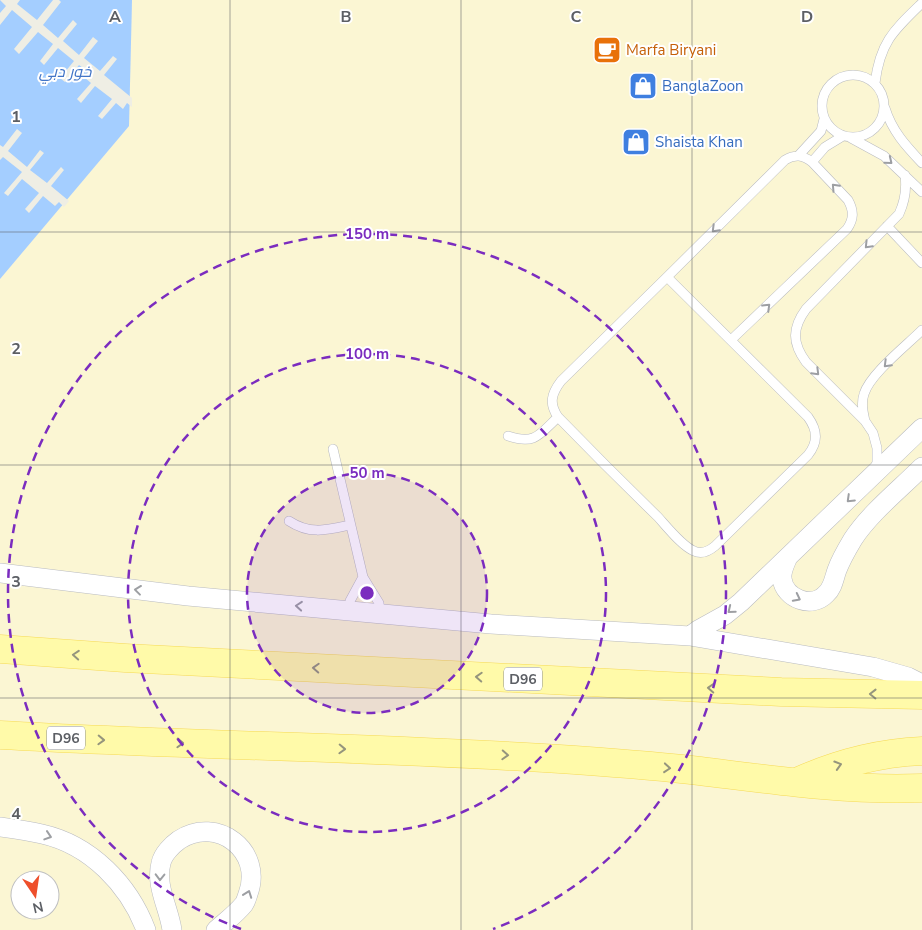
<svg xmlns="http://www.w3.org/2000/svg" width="922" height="930" font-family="'Nunito Sans',Cairo,sans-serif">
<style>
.sand{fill:#fbf6d3;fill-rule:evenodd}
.water{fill:#a4ceff}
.pier{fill:#efeee4}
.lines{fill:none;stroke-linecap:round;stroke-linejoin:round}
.service-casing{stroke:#b9bbc0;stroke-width:10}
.minor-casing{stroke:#b9bbc0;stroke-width:20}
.primary-casing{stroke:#f6da57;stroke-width:29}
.service{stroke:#fff;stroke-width:9}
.minor{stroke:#fff;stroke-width:19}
.primary{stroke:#fffaa9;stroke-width:28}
.oneway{stroke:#9d9fa3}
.oneway2{stroke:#95957d}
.grid{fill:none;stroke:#5c5f65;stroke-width:1;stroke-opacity:0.55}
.ring{fill:none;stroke:#7b2cbf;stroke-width:2.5;stroke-dasharray:9 6}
.labels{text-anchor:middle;stroke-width:4;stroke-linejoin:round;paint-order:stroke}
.shield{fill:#fff;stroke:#8d8f93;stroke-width:1}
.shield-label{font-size:14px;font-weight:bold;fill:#5c5f65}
.food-label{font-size:15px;fill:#c56008;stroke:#fff;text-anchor:start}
.shop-label{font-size:15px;fill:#366cbe;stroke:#fff;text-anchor:start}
.water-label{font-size:16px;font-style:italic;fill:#4275c7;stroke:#fff}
.grid-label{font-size:16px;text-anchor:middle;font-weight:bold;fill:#5c5f65;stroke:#fff;stroke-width:4;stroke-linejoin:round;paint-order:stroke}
.centre{fill:#7b2cbf;stroke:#fff;stroke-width:2.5}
.ring-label{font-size:15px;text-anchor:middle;font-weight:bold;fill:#7b2cbf;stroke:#fff;stroke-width:4;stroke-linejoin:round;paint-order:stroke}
</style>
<rect width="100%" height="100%" fill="#efeee4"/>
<path class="sand" d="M132,0H922V930H0V279L129,126ZM20,880H50V910H20Z"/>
<path class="water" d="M0,0H132L129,126L0,279Z"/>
<path class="pier" d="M0,0H20L17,4L37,20L53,0H59L61,2L43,25L58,38L73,20L77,24L63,41L79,55L93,37L98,41L84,58L100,71L113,56L117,59L104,75L132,98V107L127,103L123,109L116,103L102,119L98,116L112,99L95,86L81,103L77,99L91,83L84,77L88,72L79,65L65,82L60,78L74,61L58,48L44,65L40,61L53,44L38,32L19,54L14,49L32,27L12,10L0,25V13L6,6Z
M17,129L22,133L8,151L27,167L40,150L44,153L30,170L47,183L61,167L64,170L51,186L69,201L64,207L59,202L55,206L43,196L29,213L25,209L39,193L22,179L8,196L4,193L22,172L3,157L0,160V145L3,147Z"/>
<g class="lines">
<defs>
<path id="service" d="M822 106a31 31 0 1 1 62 0a31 31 0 1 1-62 0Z
M875,83C880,42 894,30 922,3
M885,108C892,131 906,146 922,163
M851,138L884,156L922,192
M799,155L821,131L824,119
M812,162L825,147L843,136
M887,226L922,263
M667,277L808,417C818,431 818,442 808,455L715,546C709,551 702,555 694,551C682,546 667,527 658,517C624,484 591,451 558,417C549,404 551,394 561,381Z
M667,277L785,160C795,154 803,155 812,162L848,200C854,211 854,219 847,229L731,340
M865,421C863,412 861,403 864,394C870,374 907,345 922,330
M508,436C535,445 539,435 558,417
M333,449L363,577L379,603L380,613
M875,470L877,462V448L873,433L865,421L806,362C792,343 792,328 806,309L899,214C905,201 907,190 905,175
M289,521C310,535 327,530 350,525
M348,610L350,601L363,577"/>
<path id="minor" d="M788,557C785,564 781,571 782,579C785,599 812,609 826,594C833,588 834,578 837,570C841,559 847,549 853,539C870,513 900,489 922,467
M0,573L188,596L491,624L690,636L873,667L908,677L922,684
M690,636L698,630L725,615L741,602L922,428
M0,827C14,829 28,831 42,834C91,845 129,885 146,930
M172,930C169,908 155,886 161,863C163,854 172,845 179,840C217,815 264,851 248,894C247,897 246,901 244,904C236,914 225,922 216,930"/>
<path id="primary" d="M0,649L125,658L781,692L922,695
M0,735C192,746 384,747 575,760C617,763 659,766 700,771C774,780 847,791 922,788
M799,781C839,763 878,753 922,751"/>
</defs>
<use href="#service" class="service-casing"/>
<use href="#minor" class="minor-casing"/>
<use href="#primary" class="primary-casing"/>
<use href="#service" class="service"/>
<use href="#minor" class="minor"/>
<use href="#primary" class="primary"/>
</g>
<defs><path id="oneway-chevron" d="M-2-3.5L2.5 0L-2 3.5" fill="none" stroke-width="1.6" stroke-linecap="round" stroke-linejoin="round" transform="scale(1.25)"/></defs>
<g class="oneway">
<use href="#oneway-chevron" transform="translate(889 161) rotate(39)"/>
<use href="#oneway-chevron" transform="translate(835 187) rotate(-133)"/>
<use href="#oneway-chevron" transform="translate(715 229) rotate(135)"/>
<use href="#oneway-chevron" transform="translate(868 245) rotate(134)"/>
<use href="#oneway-chevron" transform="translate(767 307) rotate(-44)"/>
<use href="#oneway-chevron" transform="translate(887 364) rotate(135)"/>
<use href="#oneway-chevron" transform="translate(816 372) rotate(45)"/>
<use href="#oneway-chevron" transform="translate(850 499) rotate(136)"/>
<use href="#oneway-chevron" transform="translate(138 590) rotate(-173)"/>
<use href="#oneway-chevron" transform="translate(797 598) rotate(27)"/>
<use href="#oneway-chevron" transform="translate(299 606) rotate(-175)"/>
<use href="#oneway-chevron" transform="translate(731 610) rotate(141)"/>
<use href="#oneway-chevron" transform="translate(48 836) rotate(18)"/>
<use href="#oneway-chevron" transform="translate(160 877) rotate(91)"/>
<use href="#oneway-chevron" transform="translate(248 894) rotate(-70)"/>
</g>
<g class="oneway2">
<use href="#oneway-chevron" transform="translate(76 655) rotate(-176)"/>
<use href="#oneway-chevron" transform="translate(316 668) rotate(-177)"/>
<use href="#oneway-chevron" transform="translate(479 677) rotate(-177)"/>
<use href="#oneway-chevron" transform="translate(711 688) rotate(-177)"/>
<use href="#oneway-chevron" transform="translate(873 694) rotate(-179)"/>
<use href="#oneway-chevron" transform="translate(101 740) rotate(2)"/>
<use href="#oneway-chevron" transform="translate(180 743) rotate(2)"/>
<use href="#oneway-chevron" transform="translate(342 749) rotate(2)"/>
<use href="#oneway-chevron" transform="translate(505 755) rotate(3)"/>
<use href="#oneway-chevron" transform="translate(838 765) rotate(-17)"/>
<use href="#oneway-chevron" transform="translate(667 768) rotate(5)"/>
</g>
<path class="grid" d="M230,0V930M461,0V930M692,0V930M0,232H922M0,465H922M0,698H922"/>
<circle cx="367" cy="593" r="120" fill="#7b2cbf" fill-opacity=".12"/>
<g class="ring">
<circle cx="367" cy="593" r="120"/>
<circle cx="367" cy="593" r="239"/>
<path d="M241 929A359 359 0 1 1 493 929"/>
</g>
<defs>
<symbol id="cafe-square" viewBox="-11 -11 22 22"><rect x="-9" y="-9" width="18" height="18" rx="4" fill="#e8710a" stroke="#fff"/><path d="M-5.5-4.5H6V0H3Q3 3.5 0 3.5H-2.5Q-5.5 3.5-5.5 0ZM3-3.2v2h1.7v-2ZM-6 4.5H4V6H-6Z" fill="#fff"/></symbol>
<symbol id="shop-square" viewBox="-11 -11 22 22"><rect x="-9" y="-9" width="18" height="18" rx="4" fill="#3f7fe0" stroke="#fff"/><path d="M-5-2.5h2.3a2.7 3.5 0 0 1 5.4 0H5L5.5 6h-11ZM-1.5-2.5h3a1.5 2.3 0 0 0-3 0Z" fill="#fff"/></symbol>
</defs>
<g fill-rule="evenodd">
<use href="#cafe-square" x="591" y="34" width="32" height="32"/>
<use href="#shop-square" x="627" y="70" width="32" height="32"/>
<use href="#shop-square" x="620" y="126" width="32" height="32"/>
</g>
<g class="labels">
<g class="shield">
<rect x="504" y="667.5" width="38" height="23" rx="4"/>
<rect x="47" y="726.5" width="38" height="23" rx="4"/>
</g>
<g class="shield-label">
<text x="523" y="684">D96</text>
<text x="66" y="743">D96</text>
</g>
<g class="food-label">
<text x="626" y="55">Marfa Biryani</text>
</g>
<g class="shop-label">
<text x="662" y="91">BanglaZoon</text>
<text x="655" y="147">Shaista Khan</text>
</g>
<g class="water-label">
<text x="65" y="77">خور دبي</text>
</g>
</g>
<g class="grid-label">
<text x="115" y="22">A</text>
<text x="346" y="22">B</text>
<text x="576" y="22">C</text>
<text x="807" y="22">D</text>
<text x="16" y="122">1</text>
<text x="16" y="354">2</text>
<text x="16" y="587">3</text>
<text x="16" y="819">4</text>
</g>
<circle cx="367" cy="593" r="8" class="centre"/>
<g class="ring-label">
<text x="367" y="239">150 m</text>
<text x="367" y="359">100 m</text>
<text x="367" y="478">50 m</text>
</g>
<g transform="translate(35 895) rotate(167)"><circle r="24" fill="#ffffff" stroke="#bebfc1"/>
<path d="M0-4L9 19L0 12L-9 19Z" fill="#ee4f2b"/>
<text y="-8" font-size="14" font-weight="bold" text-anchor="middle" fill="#5c5f65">N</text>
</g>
</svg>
